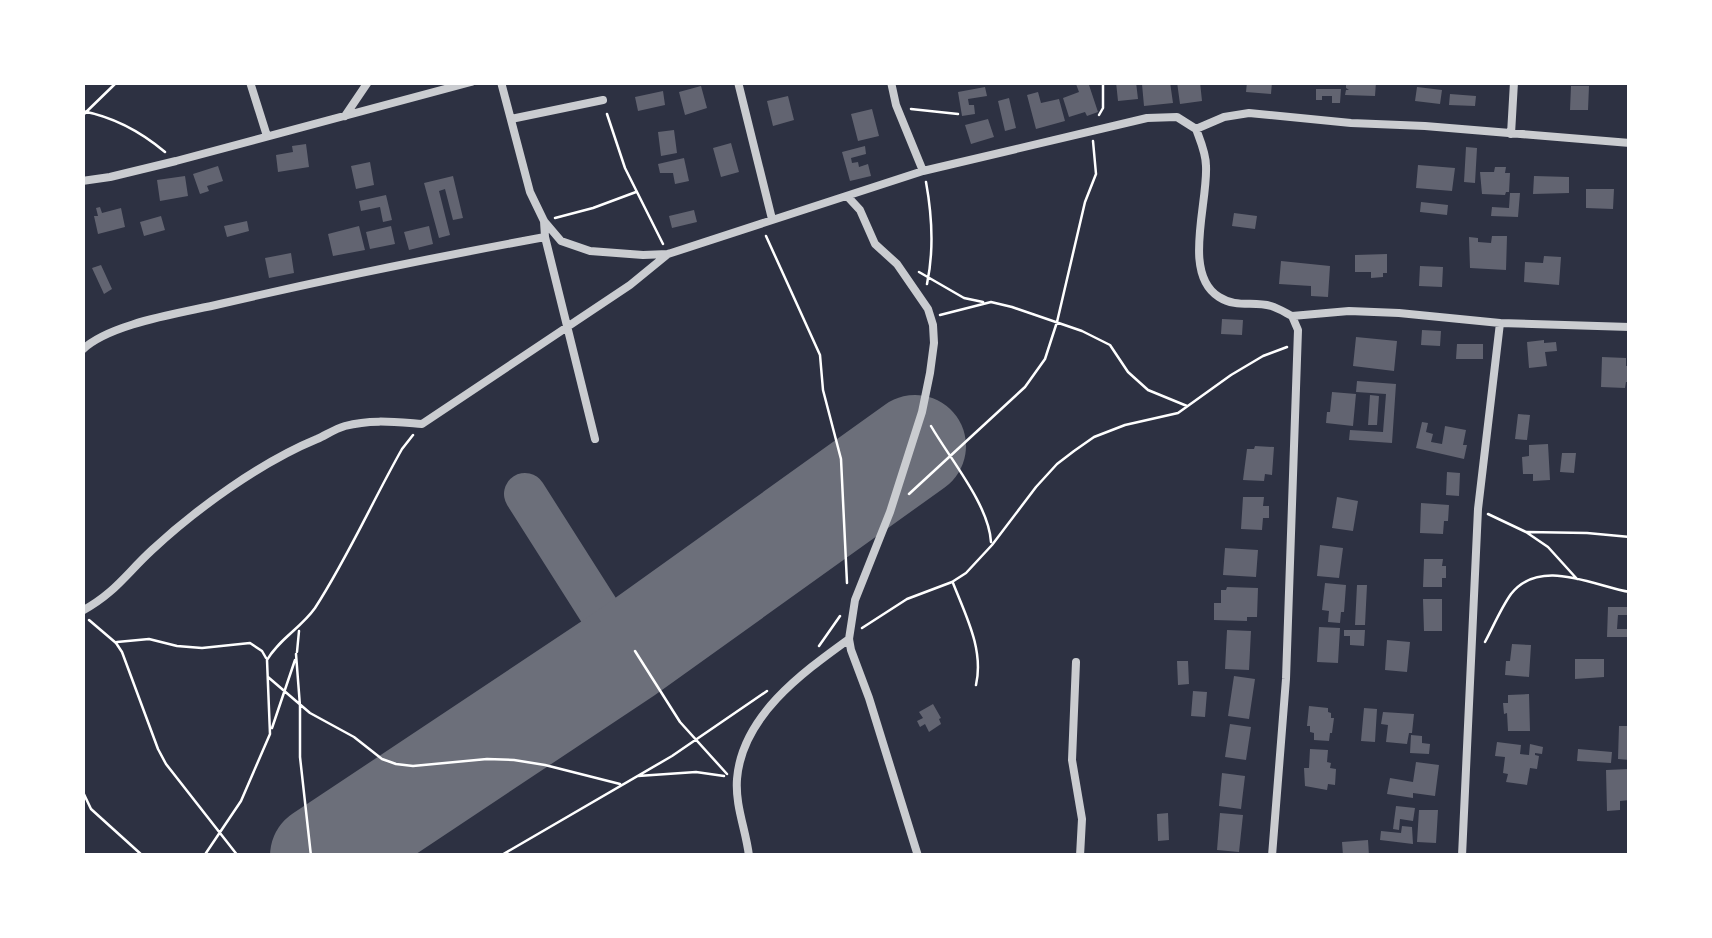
<svg xmlns="http://www.w3.org/2000/svg" width="1712" height="938" font-family="'Noto Sans',sans-serif">
<style>
.lines{fill:none;stroke-linecap:round;stroke-linejoin:round}
.taxiway{stroke:#6c6f7a;stroke-width:42}
.runway{stroke:#6c6f7a;stroke-width:102}
.building{fill:#626471}
.path{stroke:#fff;stroke-width:2.5}
.minor{stroke:#caccd0;stroke-width:8}
</style>
<rect width="100%" height="100%" fill="#2d3142"/>
<g class="lines">
<path class="taxiway" d="M525,494L626,653"/>
<path class="runway" d="M321,856L626,653L915,446"/>
</g>
<path class="building" d="M1080,82H1088L1098,112L1087,116L1085,112L1069,117L1063,98L1079,92L1076,84Z
M1116,82H1136L1138,99L1118,101Z
M1170,82L1173,103L1144,106L1142,84Z
M1177,82H1200L1202,101L1180,104Z
M1247,82H1272L1271,94L1246,92Z
M1346,82H1376L1375,96L1345,95L1346,90H1349L1346,88Z
M701,86L707,108L685,115L679,92Z
M1571,86H1589L1588,110H1570Z
M985,87L987,96L968,99L969,105H974L975,114L962,116L958,92Z
M1417,87L1442,90L1440,104L1415,101Z
M1316,89H1341L1340,103H1332V96H1322V100H1316Z
M663,91L665,105L638,111L635,97Z
M1038,92L1041,103L1059,99L1065,121L1036,129L1027,95Z
M1450,94L1476,96L1475,106L1449,105Z
M788,96L794,120L773,126L767,101Z
M1009,98L1016,128L1005,131L998,101Z
M872,109L879,136L858,141L851,114Z
M988,119L994,137L971,144L965,125Z
M674,130L677,153L661,156L658,132Z
M731,143L739,172L721,177L713,148Z
M306,144L309,167L278,172L276,155L293,152L292,146Z
M865,146L866,154L851,158L852,163L858,162L859,167L868,164L871,176L850,181L842,152Z
M1466,147L1477,148L1475,183L1464,182Z
M684,158L689,181L675,184L673,173H660L658,164Z
M370,162L374,185L356,189L351,166Z
M1418,165L1455,168L1452,191L1416,188Z
M218,166L223,181L207,186L209,191L200,194L193,174Z
M1495,167H1506L1505,173H1510L1509,192H1506L1505,195L1482,194L1480,172H1494Z
M185,176L188,196L160,201L157,180Z
M453,176L463,218L453,220L445,189L439,191L450,235L439,238L424,183Z
M1534,176L1569,177V193L1533,194Z
M1586,189H1614L1613,209L1586,208Z
M1510,193H1520L1518,217L1491,216L1492,207L1509,208Z
M386,195L392,220L383,222L380,207L361,211L359,201Z
M1421,202L1448,205L1447,215L1420,212Z
M100,207L102,213L121,208L125,227L98,234L94,216H98L96,208Z
M694,210L697,222L672,228L669,216Z
M1234,213L1257,216L1255,229L1232,226Z
M161,216L165,230L144,236L140,222Z
M247,221L249,231L227,237L224,226Z
M359,226L365,250L333,256L328,234Z
M391,226L395,244L370,249L366,232Z
M429,226L433,244L409,250L404,232Z
M1492,236H1507L1506,270L1470,268L1469,237L1478,238V242L1491,243Z
M291,253L294,273L269,278L265,258Z
M1387,254V273H1383V277L1371,278V272H1355V255Z
M1544,256L1561,257L1559,285L1524,282L1525,262L1543,263Z
M1281,261L1330,266L1328,297L1311,296V286L1279,284Z
M101,265L112,289L104,294L92,268Z
M1420,266L1443,267L1442,287L1419,286Z
M1222,319L1243,320L1242,335L1221,334Z
M1422,330L1441,331L1440,346L1421,345Z
M1356,337L1397,341L1394,371L1353,366Z
M1544,340V343L1556,342L1557,351L1545,352L1547,366L1529,368L1527,342Z
M1457,344H1483V359H1456Z
M1602,357L1626,358V366H1630V382H1626L1625,388L1601,387Z
M1357,381L1396,384L1392,443L1349,440L1350,430L1383,432L1386,394L1356,392Z
M1332,392L1356,394L1353,426L1326,423L1327,412H1330Z
M1370,395L1379,396L1377,425H1368Z
M1518,414L1530,415L1527,440L1515,439Z
M1422,422L1428,423L1426,432L1433,434L1431,442L1442,444L1445,426L1466,430L1463,445H1467L1464,459L1416,448Z
M1548,444L1550,480L1533,481V474H1523L1522,457L1529,456V445Z
M1255,446L1274,447L1272,475L1265,474L1264,481L1243,480L1247,449H1254Z
M1562,453H1576L1574,473L1560,472Z
M1447,472L1460,473L1459,496L1446,495Z
M1243,497H1264L1263,506H1269V518H1263L1262,530L1241,529Z
M1337,497L1358,501L1353,531L1332,528Z
M1421,503L1449,505L1448,521H1444L1443,534L1420,533Z
M1320,545L1343,548L1339,578L1317,576Z
M1225,548L1258,550L1256,577L1223,575Z
M1424,559H1443L1442,566H1446V578H1442V587H1423Z
M1325,583L1346,585L1344,612H1341L1340,623L1328,622L1329,611L1322,610Z
M1357,585H1367L1365,625H1355Z
M1227,587L1258,588L1257,617H1247V621L1214,620V603H1221V590H1226Z
M1423,599H1442V631H1424Z
M1608,607H1630V615H1618L1617,629H1630V637H1607Z
M1319,627L1340,628L1338,663L1317,662Z
M1227,630L1251,631L1249,670L1225,669Z
M1344,630H1365L1364,646L1350,645V636H1344Z
M1387,640L1410,642L1407,672L1385,670Z
M1512,644L1531,645L1529,677L1505,675L1506,661H1510Z
M1575,659H1604V677L1575,679Z
M1177,661H1188L1189,684L1178,685Z
M1234,676L1255,679L1249,719L1228,716Z
M1193,691L1207,692L1205,717L1191,716Z
M1529,694L1530,731H1508L1507,713L1504,714L1503,703H1508V695Z
M933,704L941,718L939,719L941,724L929,732L925,724L920,727L917,721L923,718L919,712Z
M1309,706L1328,708V712L1331,713V718H1334L1332,733H1330L1329,741L1314,740V733L1310,732V726H1307Z
M1364,708L1377,709L1375,742L1361,741Z
M1383,712L1414,714L1412,733H1409L1407,744L1386,742L1388,725L1381,724Z
M1230,724L1251,727L1246,760L1225,757Z
M1619,726H1630V760L1618,759Z
M1411,735L1422,736V743L1430,744L1429,754L1410,753Z
M1497,742L1521,745L1520,754L1529,755L1530,744L1543,747L1542,754L1535,753V755L1539,756L1537,769L1530,768L1527,785L1506,782L1508,774L1503,773L1505,757L1495,756Z
M1310,749L1328,750L1327,762L1331,763L1330,768L1336,769L1335,785L1328,784L1327,790L1305,786L1304,768H1309Z
M1578,749L1612,752L1611,763L1577,761Z
M1416,762L1439,765L1435,796L1413,793V798L1387,794L1390,778L1413,782Z
M1629,769L1630,800L1620,801V810L1607,811L1606,770Z
M1222,773L1245,776L1241,809L1219,806Z
M1396,806L1415,808L1413,821L1400,819L1399,830L1393,829Z
M1419,810H1438L1436,843L1417,842Z
M1168,813L1169,840L1158,841L1157,814Z
M1220,813L1243,815L1239,852L1217,850Z
M1402,826L1412,827L1413,844L1380,840L1381,831L1401,833Z
M1368,840L1369,856H1343L1342,842Z"/>
<g class="lines">
<path class="path" d="M911,109L958,114
M82,111C114,117 140,131 165,152
M607,114L625,168L663,244
M1099,115L1103,108V82
M82,116L117,82
M926,182C932,215 934,251 927,284
M555,218L593,208L636,192
M766,236L820,355L823,390L841,459L847,583
M919,272L964,298L983,302
M940,315L991,302L1012,307L1082,331L1110,345L1128,372L1148,390L1187,406
M931,426C950,459 989,505 991,542
M909,494L1025,387L1045,359L1057,322L1085,202L1096,174L1093,141
M1488,514L1526,532L1548,547L1577,579
M1527,532L1587,533L1630,537
M953,583C966,616 984,650 976,685
M89,620L116,643L122,652L158,749L166,764L238,856
M862,628L907,599L952,582L966,573L992,545L1036,487L1057,464L1074,451L1094,437L1125,425L1178,413L1231,375L1263,356L1287,347
M117,642L149,639L177,646L202,648L250,643L262,651L266,658
M1485,642C1493,627 1501,608 1511,594C1540,557 1594,586 1630,592
M819,646L840,616
M635,651L680,722L727,774
M297,652L299,631
M296,654L300,706V757L311,856
M268,677L310,713L354,737L382,759L396,764L413,766L487,759L514,760L545,765L620,784
M272,728L295,660
M638,776L696,772L724,776
M82,790L91,809L143,856
M204,856L241,801L270,734L267,660C279,639 301,628 315,608C348,557 372,502 402,449L413,435
M500,856L672,756L767,691"/>
<path class="minor" d="M250,82L267,136
M501,82L530,192L544,221L561,241L590,251L643,255L668,254L923,171L1147,118L1177,117L1196,129C1200,140 1206,153 1206,166C1208,204 1182,274 1219,297C1236,308 1253,301 1271,306C1278,308 1286,313 1292,316L1298,330L1286,679L1272,856
M738,82L772,219
M891,82L896,105L923,171
M345,116L368,82
M511,119L603,100
M1196,129L1224,117L1249,113L1351,123L1425,126L1630,143
M1511,134L1514,82
M82,181L110,177L176,161L471,82
M848,197L860,210L875,244L897,264L928,309L933,325L934,343L930,373L922,412L890,512L855,600L849,639L851,650L869,698L918,856
M544,221L545,237L595,439
M1292,316L1349,311L1399,313L1500,323L1630,327
M82,350C110,323 182,313 220,304C328,279 436,257 545,237
M82,611C115,593 126,574 152,550C196,509 261,462 317,439C326,435 335,429 345,426C371,419 395,422 422,424L630,285L668,254
M1076,662L1072,760L1082,819L1080,856
M749,856C746,830 735,806 737,779C742,716 802,673 849,639
M1462,856L1478,509L1500,323"/>
</g>
<rect width="1712" height="938" fill="none" stroke="#ffffff" stroke-width="170"/>
</svg>
